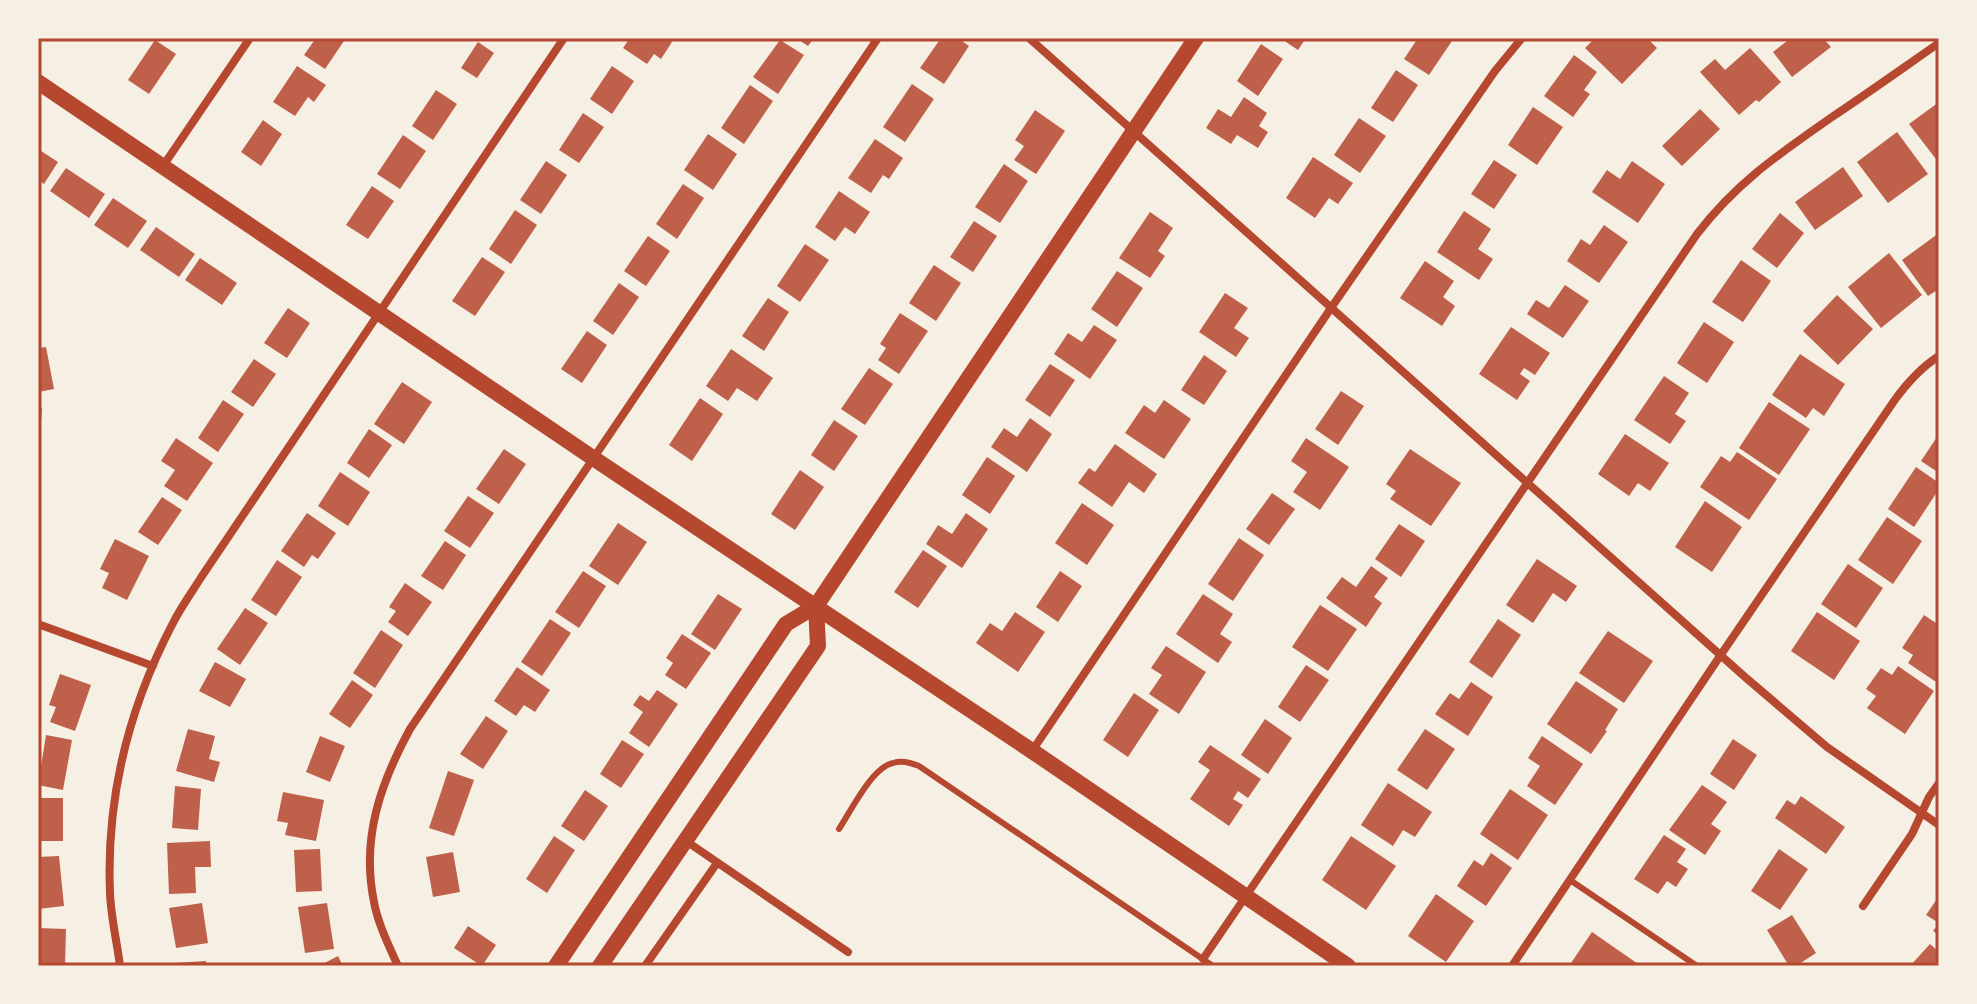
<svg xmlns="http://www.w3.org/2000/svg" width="1977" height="1004" font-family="Ubuntu,sans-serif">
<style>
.building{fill:#bf614a}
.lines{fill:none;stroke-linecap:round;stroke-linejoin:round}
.service{stroke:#b5482f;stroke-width:6}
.minor{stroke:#b5482f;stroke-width:8}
.secondary{stroke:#b5482f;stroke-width:16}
.neatline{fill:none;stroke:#b5482f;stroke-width:3}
</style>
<rect width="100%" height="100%" fill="#f6efe4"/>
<path class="building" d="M316,38H346L325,69L304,55Z
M630,38H666L672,42L661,59L654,54L647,64L623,48Z
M796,38H814L808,46Z
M941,38H958L969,46L944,84L920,68Z
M1280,38H1306L1298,50Z
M1418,38H1454L1429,75L1404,59Z
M1595,38H1647L1657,48L1622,84L1585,48Z
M1791,38H1823L1831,47L1792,77L1773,52Z
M155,40L176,54L149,94L128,80Z
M780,40L804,55L778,94L753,77Z
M478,42L494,53L477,78L461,68Z
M1261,44L1283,59L1258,96L1237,81Z
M1750,48L1781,82L1759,102L1756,100L1739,115L1700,72L1715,59L1725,70Z
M1574,55L1597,72L1584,90L1590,94L1573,117L1544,96Z
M297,66L326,85L314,102L308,97L295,116L273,102Z
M612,66L634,81L612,114L590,99Z
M1396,70L1418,85L1393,122L1371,108Z
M912,84L934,99L905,142L883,127Z
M750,85L773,101L744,144L721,128Z
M436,90L457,104L433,140L412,126Z
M1244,97L1267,113L1259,126L1268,132L1258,148L1237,135L1231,144L1206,128L1218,109L1231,117Z
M1939,102V163L1909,124Z
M1533,107L1563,127L1537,165L1508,145Z
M1700,109L1720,129L1682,166L1662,146Z
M1035,110L1065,131L1036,174L1014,160L1024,146L1015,140Z
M583,113L604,127L579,163L559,150Z
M1359,118L1386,136L1360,173L1334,155Z
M263,120L282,134L261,166L241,152Z
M1897,132L1928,174L1888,203L1857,162Z
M708,134L737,154L713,190L684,170Z
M403,135L426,151L400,189L377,174Z
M875,139L903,158L889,179L883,175L871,193L848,178Z
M38,149L58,162L44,184L38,180Z
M1313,157L1353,183L1338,204L1329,198L1315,218L1286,198Z
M1494,160L1517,175L1494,209L1471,194Z
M546,161L567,175L541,214L520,200Z
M1632,161L1665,184L1638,223L1592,192L1607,170L1620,179Z
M1004,164L1028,181L1000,223L975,207Z
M1843,167L1863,196L1815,230L1795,202Z
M66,168L105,194L89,218L50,191Z
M683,184L704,198L677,239L656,224Z
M372,186L394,201L368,239L346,225Z
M839,191L870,212L855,234L845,227L835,241L815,227Z
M113,198L147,221L128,248L94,225Z
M515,210L537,225L511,264L489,249Z
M1464,211L1491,229L1478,249L1493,259L1479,280L1437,252Z
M1150,212L1173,228L1158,251L1165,256L1150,278L1119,258Z
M1780,213L1804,233L1777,268L1752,249Z
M974,221L997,236L973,272L950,257Z
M1604,225L1628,242L1599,283L1567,261L1581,239L1590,245Z
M156,227L195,254L179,277L140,250Z
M1939,233V289L1928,296L1902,260Z
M648,236L670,251L646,286L624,271Z
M805,244L829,260L800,302L777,286Z
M1889,253L1922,295L1881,328L1848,287Z
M482,257L505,272L475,316L452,301Z
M200,258L237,283L222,305L185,280Z
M1741,260L1771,281L1743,322L1712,302Z
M1425,261L1454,281L1443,297L1455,306L1442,326L1400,298Z
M934,265L961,283L936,321L909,303Z
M1117,271L1143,288L1117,327L1091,309Z
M619,283L639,297L613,335L593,321Z
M1565,285L1589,301L1563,338L1527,314L1536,300L1549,308Z
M1225,293L1248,308L1234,328L1249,338L1236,357L1199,332Z
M1837,295L1873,329L1838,365L1803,331Z
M768,298L789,312L764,351L742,336Z
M288,308L310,323L287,358L264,343Z
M900,313L928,331L899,374L878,360L886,348L880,344Z
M1704,322L1734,342L1707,383L1677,363Z
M1094,325L1117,340L1090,379L1054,354L1068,333L1082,342Z
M1511,327L1550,353L1535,375L1524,368L1520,374L1530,381L1517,400L1479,374Z
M587,331L607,345L582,383L561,369Z
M46,347L54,389L38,392V348Z
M731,349L773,378L757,401L737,388L728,401L706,386Z
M1800,354L1845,384L1824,416L1813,408L1806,418L1772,395Z
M1204,355L1227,371L1204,405L1181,390Z
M254,359L276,374L253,407L231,392Z
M1050,364L1075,380L1050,417L1025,400Z
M869,368L893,384L865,425L841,409Z
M1664,376L1689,393L1675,414L1686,421L1670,444L1634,420Z
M402,382L432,402L404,444L374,424Z
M1341,391L1364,406L1338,445L1315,429Z
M700,398L723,414L692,461L669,445Z
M223,400L244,414L218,452L198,438Z
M1164,400L1191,419L1164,459L1125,433L1144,405L1155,413Z
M1769,402L1810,429L1779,475L1739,448Z
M38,408H42L40,436H38Z
M1030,418L1052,434L1027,472L991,447L1004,428L1017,437Z
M834,420L858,436L834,471L811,455Z
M369,429L392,445L369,478L347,463Z
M1625,434L1669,463L1650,491L1638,483L1629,496L1598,474Z
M1939,434V473L1921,461Z
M176,438L213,463L187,501L164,486L175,470L161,461Z
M1306,438L1349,467L1320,510L1293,492L1307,472L1291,461Z
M1115,444L1157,474L1144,493L1129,482L1112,507L1078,483L1089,468L1095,472Z
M504,449L526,464L499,504L476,489Z
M1410,449L1461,483L1431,526L1390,499L1396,491L1386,484Z
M1737,452L1777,479L1749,520L1700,487L1721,456L1730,462Z
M987,457L1015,476L990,514L962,495Z
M1916,467L1939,483V489L1914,527L1888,509Z
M800,470L824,487L795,530L771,514Z
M340,472L370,492L348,526L318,506Z
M1272,493L1295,509L1269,545L1246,529Z
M468,496L494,513L470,548L444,531Z
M162,497L182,510L158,545L138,532Z
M1705,501L1742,527L1712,572L1675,547Z
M1082,503L1114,525L1087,565L1055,543Z
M307,513L336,533L318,559L312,555L304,567L281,551Z
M966,513L988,529L962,568L926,544L938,525L952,534Z
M1887,517L1922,541L1893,584L1858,560Z
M618,523L647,542L618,585L589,566Z
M1399,524L1425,541L1401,577L1375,559Z
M1239,538L1264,555L1233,601L1208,584Z
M115,539L149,556L127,600L102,588L109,573L100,569Z
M445,541L466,555L443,590L421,576Z
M923,550L947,566L918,608L894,592Z
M1537,559L1577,586L1566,602L1553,593L1533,623L1506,605Z
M277,560L302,577L276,616L251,600Z
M1848,564L1883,588L1856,628L1821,604Z
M1371,566L1388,578L1374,597L1382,603L1366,627L1326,598L1342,577L1356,587Z
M583,571L606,586L579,628L555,612Z
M1060,571L1082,586L1058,622L1036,607Z
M405,583L432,602L408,636L388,622L396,611L389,607Z
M718,594L742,609L715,650L691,634Z
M1203,594L1233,614L1220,634L1232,642L1218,663L1176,634Z
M1320,605L1357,629L1328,671L1292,647Z
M245,608L268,623L240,665L217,649Z
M1015,612L1045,632L1018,672L976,643L990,623L1002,631Z
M1817,612L1860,641L1834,680L1791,651Z
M1924,615L1939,625V684L1908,663L1913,655L1902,648Z
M550,619L571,633L542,676L521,662Z
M1498,619L1521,635L1492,678L1469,662Z
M381,630L403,645L375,688L353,673Z
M1608,631L1653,661L1624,703L1579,673Z
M682,634L711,653L686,689L665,675L673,663L666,658Z
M1166,646L1206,672L1179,714L1149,694L1162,675L1151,668Z
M215,662L246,679L230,707L199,691Z
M1306,665L1329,680L1300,722L1278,707Z
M1898,666L1934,691L1905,734L1867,708L1876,696L1866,689L1881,668L1892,675Z
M517,667L550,690L535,712L524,705L516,716L494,701Z
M60,674L91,685L75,731L50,722L56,707L49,705Z
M352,680L373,695L350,728L329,714Z
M1576,681L1618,709L1605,730L1607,731L1591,754L1547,724Z
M1471,682L1493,697L1468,736L1435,714L1450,693L1459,699Z
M657,690L678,704L649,747L629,733L643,712L633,705L640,695L649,701Z
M1134,693L1159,710L1128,757L1103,740Z
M486,716L508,731L483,769L460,754Z
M1265,719L1292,738L1268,774L1241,755Z
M188,729L215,736L209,759L220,762L214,782L176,771Z
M1425,729L1455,749L1427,790L1397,770Z
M46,735L72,740L63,790L38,785Z
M320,736L345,746L330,782L306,772Z
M1542,736L1583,764L1555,805L1527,786L1540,766L1528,758Z
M1733,739L1757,755L1734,790L1710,774Z
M622,740L644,754L621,788L600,774Z
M1210,745L1261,779L1248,798L1238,791L1233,799L1243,805L1229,826L1190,799L1210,770L1198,762Z
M448,771L474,780L454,836L429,828Z
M1388,783L1432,812L1415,837L1403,830L1393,846L1361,825Z
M1702,785L1727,802L1711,824L1721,831L1705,855L1669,830Z
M175,786L201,789L198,830L172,828Z
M1510,789L1548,815L1518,860L1480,834Z
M585,790L608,806L584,841L561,826Z
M283,792L324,800L316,841L285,835L288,823L277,821Z
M1801,796L1845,827L1826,854L1775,818L1787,800L1795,805Z
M38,798H63V841H38Z
M1664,835L1686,849L1677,862L1688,869L1676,887L1667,881L1658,894L1634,879Z
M554,836L575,850L547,893L526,879Z
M1351,836L1396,866L1366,910L1322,880Z
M210,841L211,867H195L196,893L169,894L167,843Z
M320,849L322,891L296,892L294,850Z
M1779,849L1808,869L1780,910L1751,891Z
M453,852L460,892L433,897L426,857Z
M1491,853L1512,868L1486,906L1457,886L1474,860L1483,866Z
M59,856L64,906L38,909V857Z
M1436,894L1474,921L1446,962L1408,936Z
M1939,896V935L1933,931L1939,923L1926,915Z
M202,903L208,943L176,948L169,908Z
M327,903L334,949L305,953L298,907Z
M1792,915L1816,953L1796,966H1789L1767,930Z
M468,926L496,945L482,966L454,948Z
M38,928L66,929L65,966H38Z
M1592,932L1641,966H1569Z
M1930,944L1939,952V966H1910Z
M338,956L343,966H319Z
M206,961L207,966H175V963Z"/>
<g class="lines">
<path class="service" d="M839,829C851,811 872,767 893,763C903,760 910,763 919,766L1213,966
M1570,880L1697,966"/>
<path class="minor" d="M1029,38L1745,677L1827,747L1939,825
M163,166L250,38
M38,624L153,666
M1032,751L1331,308L1495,71L1522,38
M686,841L848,952
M1863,906L1912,834L1929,797L1939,783
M1203,959L1697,234C1737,182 1779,154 1832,117C1868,93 1903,68 1939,43
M120,966C117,942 111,918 110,893C106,798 129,707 173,623C181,607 192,592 202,576L564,38
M398,966C389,946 378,924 374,902C361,839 380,784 410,729L878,38
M645,966L717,863
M1512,966L1720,656L1894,401C1907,383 1920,368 1939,356"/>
<path class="secondary" d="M38,82L593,458L1032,751L1348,966
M556,966L786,624L816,606L1196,38
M600,966L818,646L816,606"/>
</g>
<rect width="1977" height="1004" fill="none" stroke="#f6efe4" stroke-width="80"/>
<rect x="40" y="40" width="1897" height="924" class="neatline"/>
</svg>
